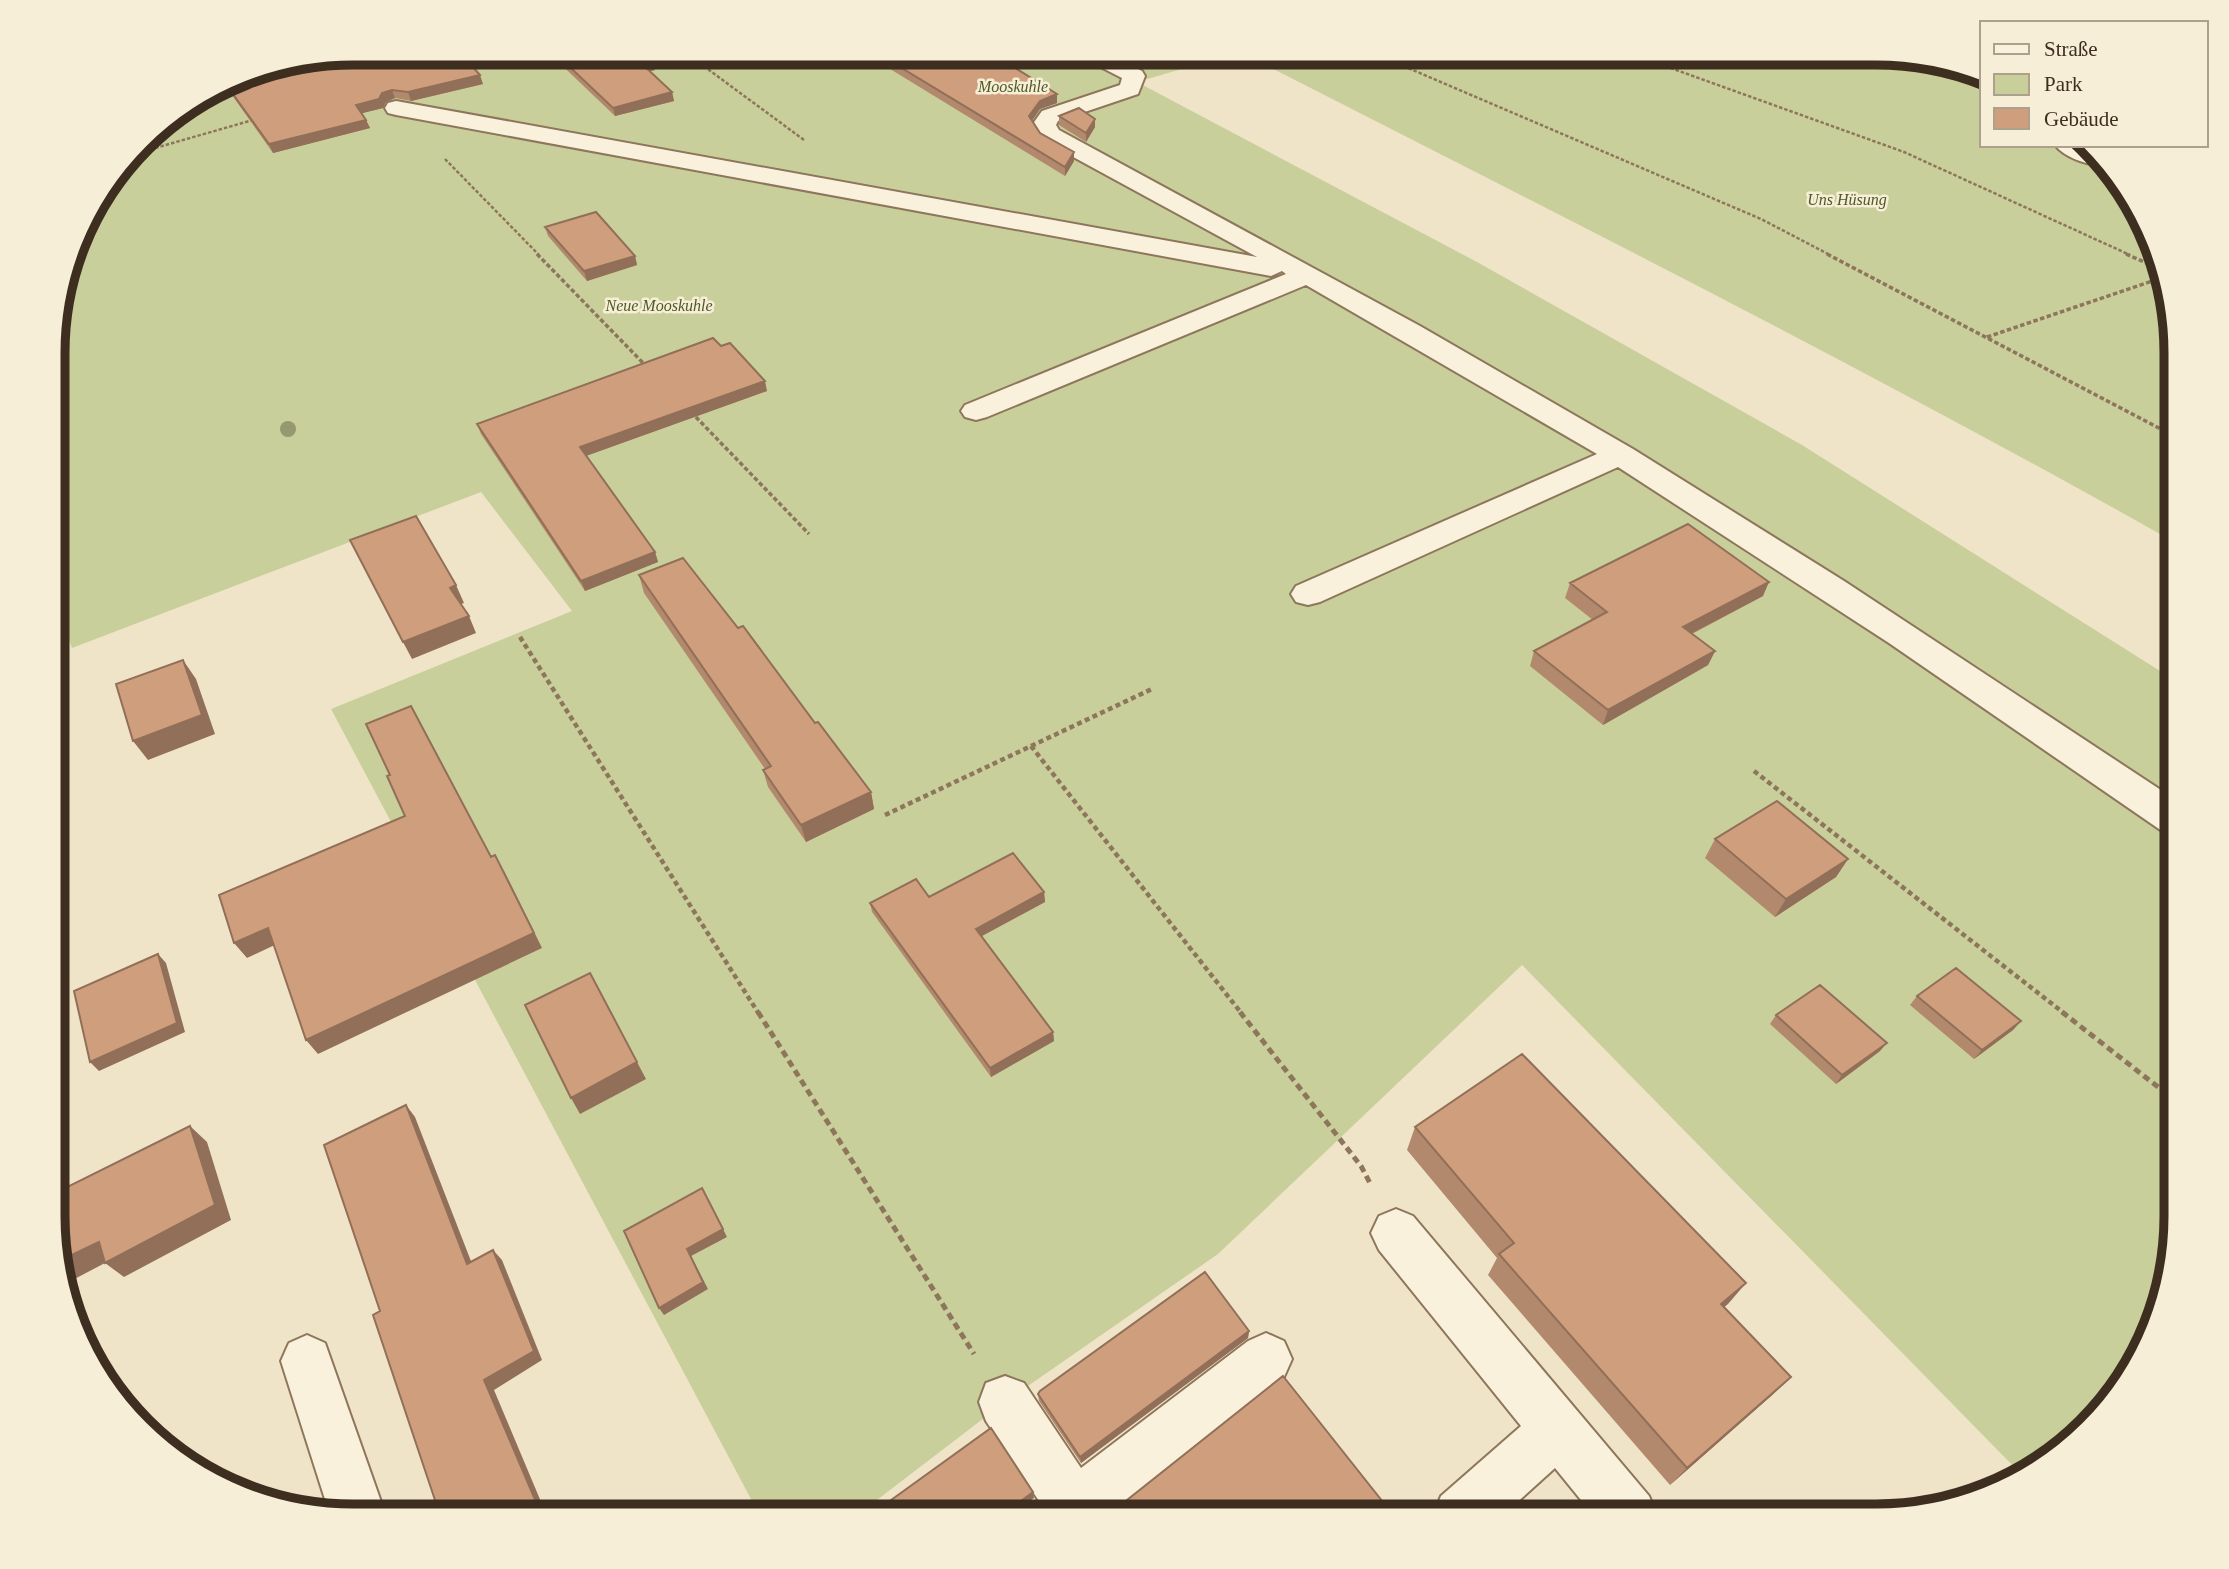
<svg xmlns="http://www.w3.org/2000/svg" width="2229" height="1569" font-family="'Times New Roman',serif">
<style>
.green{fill:#c9cf9b}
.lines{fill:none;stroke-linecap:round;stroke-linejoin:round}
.minor-casing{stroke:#8d765c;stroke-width:4}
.path-far3{stroke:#8d765c;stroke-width:2.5;stroke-dasharray:3.5 2;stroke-linecap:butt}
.path-far2{stroke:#8d765c;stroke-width:3.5;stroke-dasharray:4.5 2.5;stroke-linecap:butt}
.path-far1{stroke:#8d765c;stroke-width:4.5;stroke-dasharray:5 3.5;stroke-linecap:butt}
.path{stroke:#8d765c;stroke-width:5;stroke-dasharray:7 4.5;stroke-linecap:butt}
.minor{fill:#faf1dc;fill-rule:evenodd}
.tree{fill:#96986f}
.wall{fill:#b2896c}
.shaded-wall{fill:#916f58}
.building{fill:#cf9f7d;stroke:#916f58;stroke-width:2}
.labels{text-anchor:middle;stroke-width:5;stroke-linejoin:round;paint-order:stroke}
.far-park-label{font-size:16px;font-style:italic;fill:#4d5a26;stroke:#f7eed8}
.rim{fill:none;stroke:#3d2e20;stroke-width:9}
</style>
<rect width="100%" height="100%" fill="#f0e4c8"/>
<path class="green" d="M353,53H1237L1137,82L1477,262L1802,445L2176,681V807L1635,450L1357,292L2176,827V1236L2160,1313L2115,1399L2022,1475L1522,965L1218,1254L1005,1402L856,1516H760L331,709L572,611L481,492L72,648L55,603V314L84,220L154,127L238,75Z
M1242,53H1896L1973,69L1982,73V145H2084L2145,220L2176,333V543C1870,370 1555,213 1242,53Z"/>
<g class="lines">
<defs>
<path id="minor" d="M1080,53H1107L1142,71L1145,76L1138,94L1058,121L1056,125L1059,130L1420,326L1633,449L1844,581L2176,800V835L2162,831L1889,643L1618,467L1320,602L1308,605L1296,602L1291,594L1296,586L1597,454L1306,285L987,417L976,420L965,417L961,411L965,405L1286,274L1282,271L1271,276L396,115L388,113L385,108L388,103L396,101L1257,257L1042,140L1032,125L1042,111L1120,85L1122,78L1083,58Z
M2055,145H2084L2100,164C2087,166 2063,156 2055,145Z
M1396,1209L1413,1216L1649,1496L1657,1516H1594L1555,1468L1502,1516H1433L1441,1496L1521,1426L1379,1250L1371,1233L1379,1216Z
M1266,1333L1284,1341L1292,1359L1284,1377L1109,1516H1036L1041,1504L986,1421L979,1402L986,1383L1005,1376L1024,1383L1081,1468L1248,1341Z
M307,1335L325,1343L386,1516L330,1515L281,1361L289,1343Z"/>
</defs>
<use href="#minor" class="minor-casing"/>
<path class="path-far3" d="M686,53L804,140
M1373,53L1761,219L1830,255
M1629,53L1904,152L2130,255
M346,54L355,63
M1172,65L1217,53
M134,154L253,120
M445,159L539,255"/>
<path class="path-far2" d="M537,254L646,366
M1827,254L2176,437
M2126,254L2158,268
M1987,337L2161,278
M691,412L809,534"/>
<path class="path-far1" d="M520,637L759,1014
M1031,746L1242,1014
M1754,771L2065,1014
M885,815L1154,688"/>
<path class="path" d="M758,1012L974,1354
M1240,1012L1361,1166L1371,1185
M2062,1012L2176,1101"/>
<use href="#minor" class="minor"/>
</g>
<circle class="tree" cx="288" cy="429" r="8"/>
<path class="wall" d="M366,52L460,53L483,84L411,101L395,98L386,102L383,108L362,113L370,128L273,153L234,98L230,90L368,55Z
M549,53H644L655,70L649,71L672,92L674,101L615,116Z
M864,53H991L1057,103L1040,109L1032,121L1040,133L1074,161L1065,176Z
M1059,116L1095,119V127L1086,142L1059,125Z
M545,227L635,256L637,265L587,281L548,236Z
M721,346L767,391L586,456L655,552L658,562L585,591L481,434L477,424Z
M639,575L738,628L871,792L874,809L806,842L768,787L763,770L765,769L644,593Z
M1570,583L1763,596L1692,634L1715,651L1708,665L1603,725L1530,666L1534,651L1593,620L1565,598Z
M2176,715V734L2166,728Z
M1715,839L1848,859L1836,877L1775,917L1705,858Z
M1044,892L1045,902L982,936L1053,1032L1054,1041L991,1077L872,912L870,903L929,897Z
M1917,996L2021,1021L2013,1030L1974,1059L1910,1005Z
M1776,1015L1880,1051L1836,1084L1770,1024Z
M1415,1127L1746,1283L1724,1307L1791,1377L1771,1396L1670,1485L1488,1275L1497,1258L1407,1150Z
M1249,1331L1248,1338L1081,1463L1039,1401L1038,1394Z
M1117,1508L1394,1516H1118L1116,1513Z"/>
<path class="shaded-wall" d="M653,61L655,70L644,73L642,64Z
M480,75L483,84L411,101L408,92Z
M392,90L395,98L386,102L383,108L359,114L356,105Z
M672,92L674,101L615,116L613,108Z
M1057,94V103L1040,109L1029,125V116L1040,101Z
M1095,119V127L1086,142V133Z
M366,120L370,128L273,153L269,144Z
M1074,152V161L1065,176V167Z
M635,256L637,265L587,281L584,271Z
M765,381L767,391L583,457L580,447Z
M655,552L658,562L585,591L581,581Z
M1769,582L1763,596L1677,641L1683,627Z
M456,585L464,603L458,605L450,588Z
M469,616L476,633L412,659L403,642Z
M1715,651L1708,665L1603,725L1608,710Z
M183,660L196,679L215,734L148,760L133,741Z
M871,792L874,809L806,842L801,825Z
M1848,859L1836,877L1775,917L1786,899Z
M504,871L542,948L318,1054L306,1040Z
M1044,892L1045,902L978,938L976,929Z
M268,928L279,943L247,958L234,943Z
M158,954L166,963L185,1032L99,1071L90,1062Z
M2021,1021L2013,1030L1974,1059L1982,1050Z
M1053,1032L1054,1041L991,1077L990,1068Z
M1887,1043L1880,1051L1836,1084L1842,1075Z
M637,1062L646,1079L580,1114L571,1098Z
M406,1105L415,1117L476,1274L467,1264Z
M190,1126L207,1142L231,1220L124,1277L105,1263L65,1284L57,1262L99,1242Z
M723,1229L727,1237L691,1256L708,1289L664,1315L659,1308L687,1249Z
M493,1250L502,1260L542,1360L494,1390L547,1516H542L484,1380Z
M1746,1283L1728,1304L1704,1324L1721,1304Z
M1249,1331L1248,1338L1081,1463L1080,1457Z
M1791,1377L1771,1396L1670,1485L1687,1468Z
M1033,1492L1034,1498L1009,1516H1001Z"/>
<path class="building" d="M370,52L460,53L480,75L408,92L392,90L382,93L379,99L356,105L366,120L269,144L230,90L371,55Z
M555,53H644L653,61L642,64L672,92L613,108Z
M877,53H991L1057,94L1040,101L1029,116L1040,133L1074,152L1065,167Z
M1079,108L1095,119L1086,133L1059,116Z
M596,212L635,256L584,271L545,227Z
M713,338L721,346L730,343L765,381L580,447L655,552L581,581L477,424Z
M416,516L456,585L450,588L469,616L403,642L350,540Z
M1688,524L1769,582L1683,627L1715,651L1608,710L1534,651L1607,612L1570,583Z
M683,558L738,628L743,626L815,723L818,722L871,792L801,825L763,770L771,766L639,575Z
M183,660L202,715L133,741L116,684Z
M411,706L491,857L495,855L534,933L306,1040L268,928L234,943L219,895L405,816L387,776L390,775L366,724Z
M1777,801L1848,859L1786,899L1715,839Z
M1013,853L1044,892L976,929L1053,1032L990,1068L870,903L916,879L929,897Z
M158,954L177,1023L90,1062L74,991Z
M1956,968L2021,1021L1982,1050L1917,996Z
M590,973L637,1062L571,1098L525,1005Z
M1820,985L1887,1043L1842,1075L1776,1015Z
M1522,1054L1746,1283L1721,1304L1791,1377L1687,1468L1499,1254L1514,1243L1415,1127Z
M406,1105L467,1264L493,1250L534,1351L484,1380L542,1516H427L438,1509L373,1315L380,1311L324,1145Z
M190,1126L215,1205L105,1263L99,1242L57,1262L55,1255V1193Z
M702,1188L723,1229L687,1249L703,1282L659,1308L624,1231Z
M1205,1272L1249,1331L1080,1457L1038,1394L1040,1391Z
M1283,1376L1394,1516H1122L1117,1508Z
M991,1428L1033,1492L1001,1516H869Z"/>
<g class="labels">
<g class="far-park-label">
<text x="1013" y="92">Mooskuhle</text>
<text x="1847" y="205">Uns Hüsung</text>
<text x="659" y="311">Neue Mooskuhle</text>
</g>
</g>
<path d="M0 0H2229V1569H0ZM353 65H1876A288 288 0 0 1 2164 353V1216A288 288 0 0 1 1876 1504H353A288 288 0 0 1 65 1216V353A288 288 0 0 1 353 65Z" fill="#f7eed8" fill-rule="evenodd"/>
<path class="rim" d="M353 65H1876A288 288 0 0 1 2164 353V1216A288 288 0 0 1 1876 1504H353A288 288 0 0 1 65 1216V353A288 288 0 0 1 353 65Z"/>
<rect x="1980" y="21" width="228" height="126" fill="#f7eed8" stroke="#ada18e" stroke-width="2"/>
<rect x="1994" y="44" width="35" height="10" fill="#faf1dc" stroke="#ada18e" stroke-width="2"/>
<text x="2044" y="56" font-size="21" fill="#3d2e20">Straße</text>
<rect x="1994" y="74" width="35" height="21" fill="#c9cf9b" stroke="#ada18e" stroke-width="2"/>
<text x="2044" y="91" font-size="21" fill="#3d2e20">Park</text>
<rect x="1994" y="108" width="35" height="21" fill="#cf9f7d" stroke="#ada18e" stroke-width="2"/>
<text x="2044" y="126" font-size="21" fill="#3d2e20">Gebäude</text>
</svg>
